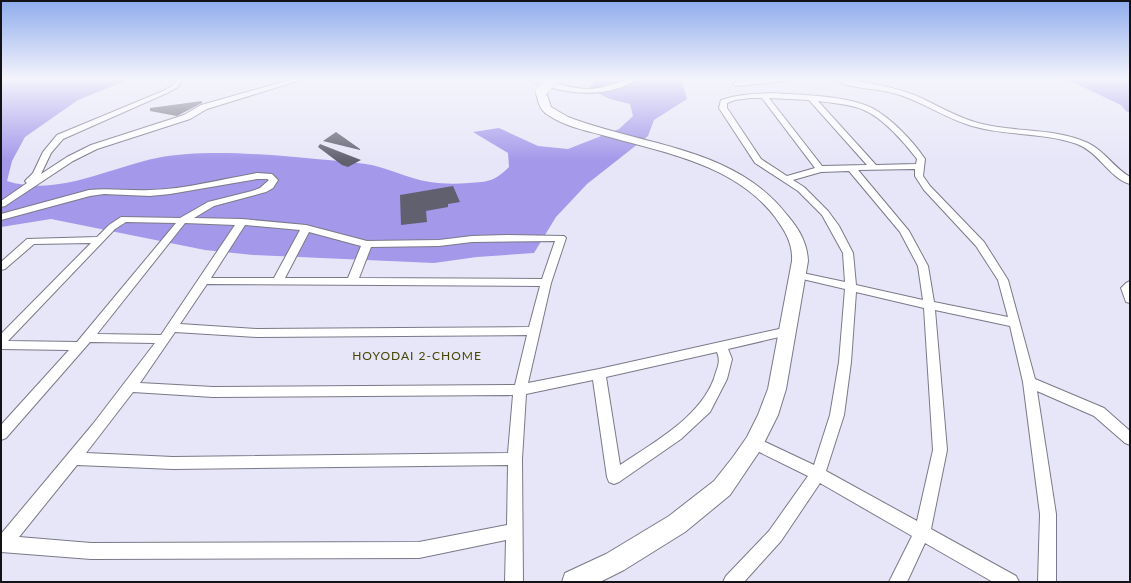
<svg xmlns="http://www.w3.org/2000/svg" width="1131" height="583" font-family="Lato,sans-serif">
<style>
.forest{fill:#a398ea}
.building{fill:#61606f}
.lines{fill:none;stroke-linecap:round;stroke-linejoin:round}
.street-casing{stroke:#7a7988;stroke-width:2}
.secondary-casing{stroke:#7a7988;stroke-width:2}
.street{fill:#fff;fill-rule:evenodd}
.secondary{fill:#fff;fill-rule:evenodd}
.secondary-bridge-casing{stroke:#7a7988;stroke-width:12;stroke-linecap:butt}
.secondary-bridge{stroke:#fff;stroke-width:11}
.labels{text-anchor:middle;stroke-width:4;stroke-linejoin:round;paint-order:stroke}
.neighbourhood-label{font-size:12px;letter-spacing:1px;fill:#464604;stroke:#e7e6f8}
</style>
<rect width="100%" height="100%" fill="#e7e6f8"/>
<path class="forest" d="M1,79H130L78,100L25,137L12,161L7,181C57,197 108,168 157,158C194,151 235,153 272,155C303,158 335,160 366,164C387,167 408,179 430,182C443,184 456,184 469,183C488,182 495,181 509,167L508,153L473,132L499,128L538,146L568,149L619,129L633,116L630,104L610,99L589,89L595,79H681L687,99L654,120L648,136L587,184L556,217L534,253L477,257L434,263L253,255L205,250L51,219L1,227Z
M1066,79H1130V113L1126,111L1121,105Z"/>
<path class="building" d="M202,101V103L177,116L150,111V108Z
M336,132L360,149V150L323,141Z
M320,144L361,160L348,167L342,165L318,147Z
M453,186L460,202L448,204V207L426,211L427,222L401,225L400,195Z"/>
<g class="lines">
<defs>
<path id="street" d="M176,79H182L178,87L167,93L63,139L51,153L41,174L67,157L91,145L184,115L201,105L293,79H304L207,109L190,119L97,149L73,161L5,206L1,207V201L27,183L25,181L33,173L43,152L57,135L163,91L173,85Z
M529,79C549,79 568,89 588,89C607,89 620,79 637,79C613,96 580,95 552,88C545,86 535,84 529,79Z
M763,79H789L786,81L736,86L733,84L736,82Z
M834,79C858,79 894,87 917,96C937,105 956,117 978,123C1014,133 1053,127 1088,143C1105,151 1114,168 1130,177V184C1109,178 1099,152 1077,144C1043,132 1006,136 972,126C944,118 921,100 893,93C876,88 848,89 834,79Z
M771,93C800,95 846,95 872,108C892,119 912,140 925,159L923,176L930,186L984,242L1008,280L1035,379L1104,408L1130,431V445L1125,443L1094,416L1037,391L1056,514V582H1038L1040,514L1023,382L1010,326L935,310L947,450L931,529L1016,576L1019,582H993L925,543L907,582H889L912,536L820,483L781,541L744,582H723L726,576L769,531L808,476L749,447L747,443L749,439L754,437L759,439L814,465L830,415L839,362L845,289L794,277L793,275L798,272L845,282L843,253L822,215L798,191L755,163L719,108L721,100C738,94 754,94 771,93ZM750,98H762L815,168L787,176L761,159L727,108V103L735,100ZM769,98L809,100L867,165L822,166ZM818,101C833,103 850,104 864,110C883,118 905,143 917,159L916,164L876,165ZM915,169V176L924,190L976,246L998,280L1008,317L934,302L928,266L909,231L858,170ZM849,171L900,232L918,266L923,300L856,285L853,253L839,226L828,211L804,187L793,180L821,172ZM856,292L924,308L933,450L917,521L826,471L844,415L851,362Z
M257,173L272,174L278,180L273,188L266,192L214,206L194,218L242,219L306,225L367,241L439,240L472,236L506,235L564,236L566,238L551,283L528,383L599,369L788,327L792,328L794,331L792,334L788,335L728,349L732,359L727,379L710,412L681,439L619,482L614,484L609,482L607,477L593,380L526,394L522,459L523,582H505L506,540L419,558L91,559L1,552V534L93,424L155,343L90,342L6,438L1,440V425L69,350L1,349V334L91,243L34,244L5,269L1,270V262L27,239L97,237L109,225L121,217L180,218L208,202L252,191L260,188L269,180L267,179H257L170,194L150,196L104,194L90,196L1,220V214L89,190C110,188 130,191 150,190C186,189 222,179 257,173ZM126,222L176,223L77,342L8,341L115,229ZM185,223L235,225L161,335L97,334ZM245,225L300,230L274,278H211ZM309,232L361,246L348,278H285ZM555,241L542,279L359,278L371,247L439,246L472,242ZM207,284L540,286L529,327L257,329L180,324ZM175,332L257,337L527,335L515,385L213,387L140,383ZM717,352C720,360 719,364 716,372C705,415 654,442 620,465L606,377ZM133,392L213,397L513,395L508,453L173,457L86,453ZM77,465L173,469L508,465L507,525L419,542L91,543L19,537Z
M1130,281V303L1126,302L1121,288L1126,283Z"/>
<path id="secondary" d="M541,89L546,92L551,107L568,117C643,146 735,147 787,215C799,229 807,242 808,261L786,389L778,415L761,449L730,495L685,532L624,570L600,582H562L565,573L606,554L669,516L714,481L733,457L747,437L758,415L768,389L792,261C793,243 785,231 775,217C735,164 662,152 602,135C584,130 564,126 548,115C540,110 538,102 536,92Z"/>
</defs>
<use href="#street" class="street-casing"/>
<use href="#secondary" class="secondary-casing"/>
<use href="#street" class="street"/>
<use href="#secondary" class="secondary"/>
<defs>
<path id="secondary-bridge" d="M541,92L553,79"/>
</defs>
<use href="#secondary-bridge" class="secondary-bridge-casing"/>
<use href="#secondary-bridge" class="secondary-bridge"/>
</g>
<linearGradient id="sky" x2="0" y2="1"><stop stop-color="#8facec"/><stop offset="0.49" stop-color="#f4f4fc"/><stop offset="1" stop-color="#f4f4fc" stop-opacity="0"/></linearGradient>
<rect width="1131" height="161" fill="url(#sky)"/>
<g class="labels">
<g class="neighbourhood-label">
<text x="417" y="360">HOYODAI 2-CHOME</text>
</g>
</g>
<rect width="1131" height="583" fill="none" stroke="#121217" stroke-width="4"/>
</svg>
